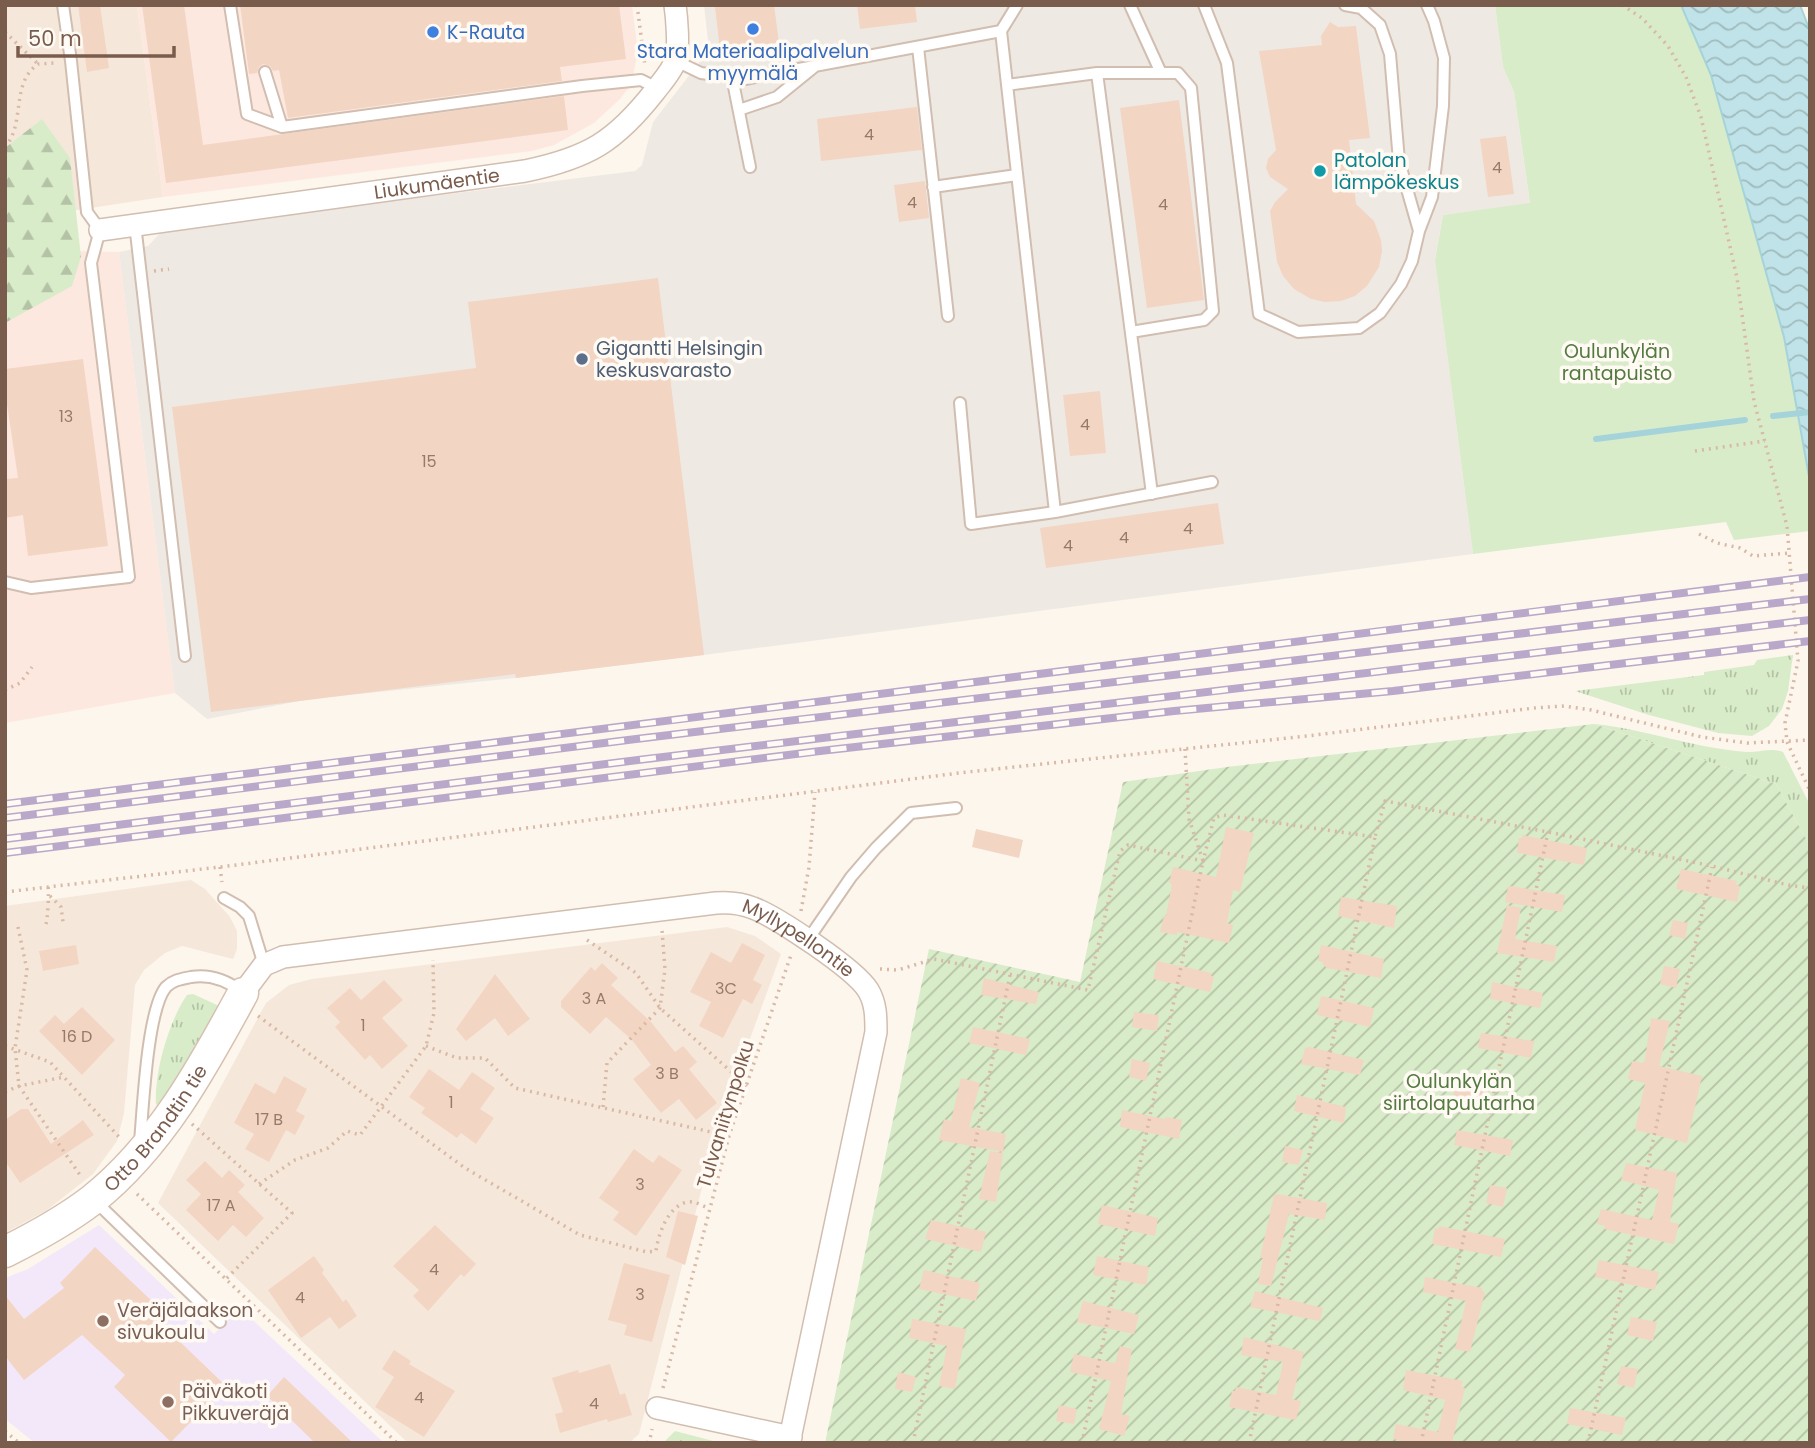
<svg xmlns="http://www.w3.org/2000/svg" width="1815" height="1448" font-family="Poppins,sans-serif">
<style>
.residential{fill:#f5e8da}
.commercial{fill:#fde8e0}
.industrial{fill:#efe9e4}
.education{fill:#f3e8fa}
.grass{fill:url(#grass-tufts)}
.forest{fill:url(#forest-firs)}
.park{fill:#d8ecc9}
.garden{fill:url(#garden-furrows)}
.water{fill:url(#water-waves);stroke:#a5d3da;stroke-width:2}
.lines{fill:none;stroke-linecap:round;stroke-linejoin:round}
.stream{stroke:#a5d3da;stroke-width:6}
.building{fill:#f3d5c3}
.lane-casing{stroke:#d1beb0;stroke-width:14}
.street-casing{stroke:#d1beb0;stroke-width:24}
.secondary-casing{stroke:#d6c0b0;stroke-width:33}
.path{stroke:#d9b8a5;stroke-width:3.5;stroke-dasharray:2 5;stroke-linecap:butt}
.lane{stroke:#fff;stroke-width:10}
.street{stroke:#fff;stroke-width:21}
.secondary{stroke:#fff;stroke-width:30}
.rail-casing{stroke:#b9a8c9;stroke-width:8}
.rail{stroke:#fffaf3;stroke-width:5;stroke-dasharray:16;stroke-linecap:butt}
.shop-dot{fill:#3f7fe0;stroke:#fffaf3;stroke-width:2.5}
.culture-dot{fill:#0f9aa8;stroke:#fffaf3;stroke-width:2.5}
.service-dot{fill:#5c6f8a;stroke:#fffaf3;stroke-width:2.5}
.education-dot{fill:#8d6e63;stroke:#fffaf3;stroke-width:2.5}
.labels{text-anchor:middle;stroke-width:7;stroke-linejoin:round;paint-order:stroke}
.number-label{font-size:16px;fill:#987a6a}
.shop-label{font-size:19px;fill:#366cbe;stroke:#fffaf3;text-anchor:start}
.culture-label{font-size:19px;fill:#0d838f;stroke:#fffaf3;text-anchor:start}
.street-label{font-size:19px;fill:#7a5c4d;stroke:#fffaf3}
.service-label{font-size:19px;fill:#4e5e75;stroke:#fffaf3;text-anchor:start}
.park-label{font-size:19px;fill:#537a41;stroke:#fffaf3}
.education-label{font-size:19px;fill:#785e54;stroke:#fffaf3;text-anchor:start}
</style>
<defs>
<pattern id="grass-tufts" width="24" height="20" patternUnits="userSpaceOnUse" patternTransform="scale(1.75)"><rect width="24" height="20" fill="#d8ecc9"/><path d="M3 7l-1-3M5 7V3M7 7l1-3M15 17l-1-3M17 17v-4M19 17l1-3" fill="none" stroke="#b4c2a5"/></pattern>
<pattern id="forest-firs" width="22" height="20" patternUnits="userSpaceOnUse" patternTransform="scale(1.75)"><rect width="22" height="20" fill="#d8ecc9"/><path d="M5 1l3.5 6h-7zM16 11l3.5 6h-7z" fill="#b4c2a5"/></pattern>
<pattern id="garden-furrows" width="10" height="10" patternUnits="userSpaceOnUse" patternTransform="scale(1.75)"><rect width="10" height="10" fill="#d8ecc9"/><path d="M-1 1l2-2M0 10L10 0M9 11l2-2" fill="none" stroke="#b4c2a5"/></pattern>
<pattern id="water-waves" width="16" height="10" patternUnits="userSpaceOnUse" patternTransform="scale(1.75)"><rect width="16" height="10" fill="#bfe3e8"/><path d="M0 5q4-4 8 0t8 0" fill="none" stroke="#a0bbbe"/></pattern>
</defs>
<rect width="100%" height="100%" fill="#fdf6ec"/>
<path class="residential" d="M5,5H137L163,197L71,211L5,284Z
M191,880L205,889L230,917L237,931V949L233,959L182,946L165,953L144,970L135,985L124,1113L117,1141L93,1174L47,1210L5,1233V906Z
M727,927L755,936L781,954L717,1129L639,1434L629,1443H408L158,1203L266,1003L289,985L312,979Z"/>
<path class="commercial" d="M137,5H632L638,52L631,85L620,99L594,123L554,145L532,151L163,197Z
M76,251L119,252L175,693L5,723V284Z"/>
<path class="industrial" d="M704,5H1495L1503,67L1514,92L1530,204L1443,215L1435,259L1473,554L704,655L516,678L310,699L207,719L175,693L119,252L148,246L164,229L635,171L642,165L653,122L709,50Z"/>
<path class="education" d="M99,1225L214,1334L240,1308L384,1443H35L5,1419V1278L28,1269Z"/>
<path class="grass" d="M1793,655L1788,691L1782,709L1769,726L1752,736L1718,733L1649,715L1575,691L1704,675V672L1754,665L1757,660Z
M1594,724C1645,729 1694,748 1746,752C1759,753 1771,747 1783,752L1810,805V846L1776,784Z
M193,994L217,1005L221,1011L160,1107L156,1104C154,1072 169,1021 187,995Z
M675,1431L721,1443H663Z"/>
<path class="forest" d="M42,119L70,158L81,257L72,286L5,323V148Z"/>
<path class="park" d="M1495,5H1681L1711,75L1784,337L1810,482V531L1734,540L1726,522L1473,554L1435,260L1443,215L1530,203L1514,92L1503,67Z"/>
<path class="garden" d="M1594,724L1776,784L1810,846V1436L1806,1443H825L929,949L1080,982L1123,782L1227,767Z"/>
<path class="water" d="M1681,5H1800L1810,31V482L1784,337L1711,75Z"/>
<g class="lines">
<path class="stream" d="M1773,416L1810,412
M1596,439L1745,420"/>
</g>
<path class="building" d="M78,5H100L109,68L87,72Z
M142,5H184L203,145L564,96L568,130L166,183Z
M240,5H619L626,59L560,67L562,81L288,118L279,70L273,71L270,66L263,64L259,67L257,73L249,74Z
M729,5H774L779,43L720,50L715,7Z
M857,5H915L917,22L860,29Z
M1330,22L1338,27L1356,26L1370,138L1349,140L1356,204L1374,221L1381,240L1382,251L1379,267L1367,286L1355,296L1341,301L1325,302L1311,299L1294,289L1283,276L1277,262L1270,211L1275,202L1288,189L1270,177L1266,168L1268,159L1276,150L1259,51L1322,45L1321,36Z
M1179,100L1204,300L1147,308L1120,108Z
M917,107L922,150L821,161L817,119Z
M1506,136L1514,194L1488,197L1480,139Z
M925,181L929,218L899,222L894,185Z
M658,278L704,655L516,678L515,674L211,712L172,407L476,368L468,302Z
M83,359L108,546L28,556L23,515L5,518V479L18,478L5,391V369Z
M1100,391L1106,453L1070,456L1063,395Z
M1218,503L1224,544L1046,568L1040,528Z
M1226,827L1254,833L1240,892L1233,890L1227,923L1233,925L1229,943L1177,932V935L1160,932L1164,916H1166L1172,884L1169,883L1173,867L1216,877Z
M976,829L1023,840L1019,858L972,847Z
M1522,835L1587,848L1584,865L1517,853L1519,838H1522Z
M1681,869L1737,881L1736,885L1740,886L1737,902L1676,889Z
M1511,886L1565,895L1562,912L1505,902L1508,887Z
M1341,897L1397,906L1394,928L1338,916Z
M1507,905L1521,908L1515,939L1557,946L1554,962L1497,953Z
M1673,920L1688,923L1685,939L1669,935Z
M742,943L765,955L753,980L762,985L752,1004L743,999L723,1038L699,1026L711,1002L690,992L711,952L731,963Z
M76,945L79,964L43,971L39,951Z
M1321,945L1384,959L1381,978L1327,968L1323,965V962L1318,961Z
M1157,961L1212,973L1211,976L1214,977L1210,992L1153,979Z
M602,963L618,978L611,985L651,1022L675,1052L683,1046L697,1062L689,1069L717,1103L696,1120L679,1099L661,1113L633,1079L651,1065L632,1040L606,1017L590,1034L561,1007V1001L591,967L595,971Z
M1664,966L1680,969L1676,988L1660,984Z
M495,974L530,1019L508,1036L495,1018L466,1041L456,1029Z
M984,978L1039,992L1036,1004L981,995Z
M384,980L403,1000L382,1018L408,1046L382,1069L370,1055L365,1060L335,1027L340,1022L327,1008L350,988L361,1000Z
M1492,982L1543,993L1540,1008L1490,999Z
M1321,996L1374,1008L1370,1027L1317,1015Z
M82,1007L115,1040L82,1075L39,1031L55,1015L64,1024Z
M1134,1012L1159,1015L1157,1031L1132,1027Z
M1651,1018L1670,1021L1659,1066L1702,1076L1687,1143L1635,1130L1645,1083L1628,1079L1632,1061L1643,1063L1645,1059Z
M973,1027L1030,1039L1026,1055L969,1043Z
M1481,1033L1534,1041L1531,1058L1478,1048Z
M1309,1047L1364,1060L1360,1075L1301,1064L1305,1048Z
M1132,1059L1150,1063L1146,1081L1129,1077Z
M429,1069L459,1090L472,1072L495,1088L480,1109L494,1118L476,1144L461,1133L457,1138L421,1113L425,1108L409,1097Z
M284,1076L307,1089L296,1111L305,1116L295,1135L286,1130L269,1162L245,1149L254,1134L234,1123L255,1083L275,1094Z
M961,1078L980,1083L969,1127L1006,1134L1003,1152L939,1140L944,1119L951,1121Z
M1457,1079L1485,1085L1481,1102L1453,1095Z
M1297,1095L1346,1107L1344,1123L1294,1111Z
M21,1109H28L51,1144L83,1120L94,1135L20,1183L5,1161V1120Z
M1122,1110L1165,1119L1166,1117L1182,1120L1179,1139L1120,1127Z
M1457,1130L1513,1140L1510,1156L1454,1145Z
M1285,1146L1303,1150L1299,1165L1282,1162Z
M634,1149L653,1163L659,1155L682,1170L636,1236L613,1220L619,1212L599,1198Z
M990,1151L1003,1153L996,1202L979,1199Z
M205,1161L222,1178L229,1170L245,1185L238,1192L264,1218L246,1237L233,1225L218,1241L186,1210L201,1194L186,1180Z
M1626,1163L1677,1173L1670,1222L1679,1224L1674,1244L1604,1229L1605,1226L1597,1224L1601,1209L1652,1220L1659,1190L1621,1180Z
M1490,1185L1507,1188L1503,1207L1486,1203Z
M1277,1194L1327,1203L1325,1220L1289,1214L1271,1286L1258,1284L1263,1258H1260L1274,1195Z
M1102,1205L1158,1218L1155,1236L1098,1224Z
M678,1211L698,1216L685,1265L666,1257Z
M931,1220L986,1232L981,1252L925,1239Z
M435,1225L476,1264L464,1277L461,1274L428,1311L413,1296L419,1290L393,1266Z
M1439,1226L1505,1239L1501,1257L1432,1244L1435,1228L1438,1229Z
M95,1247L155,1304L148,1311L226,1386L171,1442L114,1387L125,1375L82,1335L24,1380L5,1356V1295L24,1319L64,1288L60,1283Z
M314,1256L324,1270L322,1273L331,1285L343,1302L346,1299L357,1316L339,1329L330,1317L301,1338L268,1290Z
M1097,1256L1149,1267L1146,1285L1093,1275Z
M1599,1260L1659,1272L1655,1290L1595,1277Z
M624,1263L670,1275L652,1342L624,1335L627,1325L608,1320Z
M924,1270L980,1283L976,1301L919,1289Z
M1425,1277L1482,1288V1291L1485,1292L1470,1352L1455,1349L1466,1301L1423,1292Z
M1255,1291L1323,1308L1320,1321L1250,1307Z
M1083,1301L1139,1315L1134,1334L1077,1322Z
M1631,1317L1657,1322L1653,1341L1627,1335Z
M912,1319L966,1329L955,1389L939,1386L947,1346L909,1338Z
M1244,1337L1304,1352L1292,1399L1301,1401L1296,1420L1229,1407L1232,1391H1235L1236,1387L1276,1395L1283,1362L1241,1355Z
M1120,1346L1132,1349L1121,1414L1130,1416L1124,1436L1099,1429L1111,1381L1070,1372L1074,1354L1115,1363Z
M394,1350L411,1361L409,1364L455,1391L424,1437L375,1407L394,1377L382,1369Z
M610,1364L620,1395L625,1393L632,1415L608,1422L607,1419L560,1433L555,1414L563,1412L552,1378L578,1370L579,1373Z
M1621,1366L1638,1369L1634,1388L1617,1384Z
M1406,1370L1463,1381L1461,1387L1465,1388L1452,1443H1412L1393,1439L1396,1424L1438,1432L1445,1400L1403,1390Z
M898,1372L916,1377L912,1392L895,1389Z
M284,1377L353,1443H315L267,1396Z
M1059,1405L1077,1409L1074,1424L1056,1421Z
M1570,1408L1626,1418L1622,1435L1567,1424Z"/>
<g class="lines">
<defs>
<path id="lane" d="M230,5L247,114L282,127
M1017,5L1001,31L1055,512
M1130,5L1161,73
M1204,5L1227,63L1259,314L1298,332L1359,328L1380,313L1401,284L1412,261L1419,231L1399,161L1390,54L1380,25L1361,8L1345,5
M918,47L948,316
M676,61L701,73L745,79L1001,31
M265,72L282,127L582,86L641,80L657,88
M1097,73L1152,494
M732,77L750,167
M1007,85L1097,73H1178L1191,88L1213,311L1204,320L1131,332
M739,110L777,97L814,67
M933,187L1017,175
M135,224L185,656
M1419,231L1432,197L1443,106L1444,58L1434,21L1427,5
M960,403L971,524L1055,512L1212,482
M5,582L31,588L129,577L91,263L100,230L87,212L71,61L63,5
M224,898L240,907L249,916L264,965
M807,941L851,877L876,848L911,813L956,808
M140,1142C143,1109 147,1010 166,987C173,980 181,979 191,977C209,974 226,980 241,991
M95,1201L220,1322"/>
<g id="street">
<path id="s1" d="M100,230L525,171C588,158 615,142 655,91C661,83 673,70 676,59C679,46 677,19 675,5"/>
<path id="s2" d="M243,993L264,965L283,957L716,903C729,902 741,903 753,908C777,917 855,969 868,990C876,1003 876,1017 876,1032L789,1443"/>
<path d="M657,1408L791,1437"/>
</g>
<g id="secondary">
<path id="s3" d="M5,1252C35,1237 66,1220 92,1200C160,1146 203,1067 243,993"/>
</g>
</defs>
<use href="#lane" class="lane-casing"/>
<use href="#street" class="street-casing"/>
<use href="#secondary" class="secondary-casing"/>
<path class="path" d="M637,5L645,66
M1622,5L1642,18L1668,46L1686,77L1701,117L1737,278L1754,401L1787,526L1798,661L1785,723L1787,742L1810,791
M5,32L38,64
M5,147C26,123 10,84 38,64L55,63
M154,271L169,269
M1695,451L1765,441
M1699,534L1717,543L1740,548L1753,556L1790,553
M5,690L20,683L32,667
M220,867L222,882
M5,892L220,867L967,772L1307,736L1534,708L1564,706L1591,710L1702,737L1747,743L1810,740
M50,896L61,907L63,922
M801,911L809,867L815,792
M46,924C48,918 49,893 48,886
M18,927L27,970L15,1048L19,1086L82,1178
M587,940L636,973L660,1008L747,1086
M880,969L898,970L934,959L1088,990L1120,851L1128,845L1203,861L1214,818L1222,815L1375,837L1385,801L1548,832L1712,866L1788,885L1810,888
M258,1016L465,1168L580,1235L647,1252L656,1251C658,1235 668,1205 688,1202C695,1201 702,1206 709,1208
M5,1046L50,1062L120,1138
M426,1046L457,1058H485L515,1088L729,1136
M5,1092L19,1086L64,1077
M603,1107L607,1063L660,1008L665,969L662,930
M192,1124L292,1213L225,1280
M259,1184L295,1160L328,1148L347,1131L360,1135L426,1046L434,1013L433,960
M137,1194L397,1443
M663,1388L729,1136L792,952
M5,1431L19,1443
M647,1443L650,1439L652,1429
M913,1443L1010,975
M1082,1443L1203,861L1189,819L1185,749
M1249,1443L1375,837
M1421,1443L1548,832
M1588,1443L1712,867"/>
<use href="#lane" class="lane"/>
<use href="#street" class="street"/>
<use href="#secondary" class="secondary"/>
<defs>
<path id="rail" d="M5,804L1810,577
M5,818L636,739L1810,599
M5,839L638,760L1810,620
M5,853L820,751L1174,711L1393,691L1810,641"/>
</defs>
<use href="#rail" class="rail-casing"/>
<use href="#rail" class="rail"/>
</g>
<g class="shop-dot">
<circle cx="753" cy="29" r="7"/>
<circle cx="433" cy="32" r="7"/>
</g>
<circle class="culture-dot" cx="1320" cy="171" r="7"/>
<circle class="service-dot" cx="582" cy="359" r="7"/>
<g class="education-dot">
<circle cx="103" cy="1321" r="7"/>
<circle cx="168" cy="1402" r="7"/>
</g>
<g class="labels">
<g class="number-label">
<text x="869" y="140">4</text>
<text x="1497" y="173">4</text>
<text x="912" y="208">4</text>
<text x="1163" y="210">4</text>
<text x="66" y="422">13</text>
<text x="1085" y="430">4</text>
<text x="429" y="467">15</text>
<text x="1188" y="534">4</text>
<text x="1124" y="543">4</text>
<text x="1068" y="551">4</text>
<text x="726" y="994">3C</text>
<text x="594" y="1004">3 A</text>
<text x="363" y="1031">1</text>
<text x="77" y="1042">16 D</text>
<text x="667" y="1079">3 B</text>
<text x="451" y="1108">1</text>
<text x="269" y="1125">17 B</text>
<text x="640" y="1190">3</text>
<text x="221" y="1211">17 A</text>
<text x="434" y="1275">4</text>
<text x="640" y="1300">3</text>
<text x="300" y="1303">4</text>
<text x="419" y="1403">4</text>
<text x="594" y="1409">4</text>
</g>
<g class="shop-label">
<text x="447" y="39">K-Rauta</text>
<text x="753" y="58" text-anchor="middle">Stara Materiaalipalvelun<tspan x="753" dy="22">myymälä</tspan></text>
</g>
<g class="culture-label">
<text x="1334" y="167">Patolan<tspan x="1334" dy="22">lämpökeskus</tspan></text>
</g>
<g class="street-label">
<text dy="7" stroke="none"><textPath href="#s1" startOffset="340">Liukumäentie</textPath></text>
<text dy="7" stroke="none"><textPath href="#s2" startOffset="584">Myllypellontie</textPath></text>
<text transform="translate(725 1114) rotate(-73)" y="7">Tulvaniitynpolku</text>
<text dy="7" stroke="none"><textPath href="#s3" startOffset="198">Otto Brandtin tie</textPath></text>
</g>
<g class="service-label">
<text x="596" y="355">Gigantti Helsingin<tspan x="596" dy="22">keskusvarasto</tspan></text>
</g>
<g class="park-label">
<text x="1617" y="358">Oulunkylän<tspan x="1617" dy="22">rantapuisto</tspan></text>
<text x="1459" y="1088">Oulunkylän<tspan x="1459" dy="22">siirtolapuutarha</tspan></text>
</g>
<g class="education-label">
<text x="117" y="1317">Veräjälaakson<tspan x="117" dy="22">sivukoulu</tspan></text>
<text x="182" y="1398">Päiväkoti<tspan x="182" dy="22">Pikkuveräjä</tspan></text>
</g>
</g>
<rect width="1815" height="1448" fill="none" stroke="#7a5c4d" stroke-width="14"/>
<path d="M18 46v10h156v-10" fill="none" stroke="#7a5c4d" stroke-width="3.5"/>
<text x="28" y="46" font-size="21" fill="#7a5c4d" stroke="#fffaf3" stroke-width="5" paint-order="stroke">50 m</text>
</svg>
